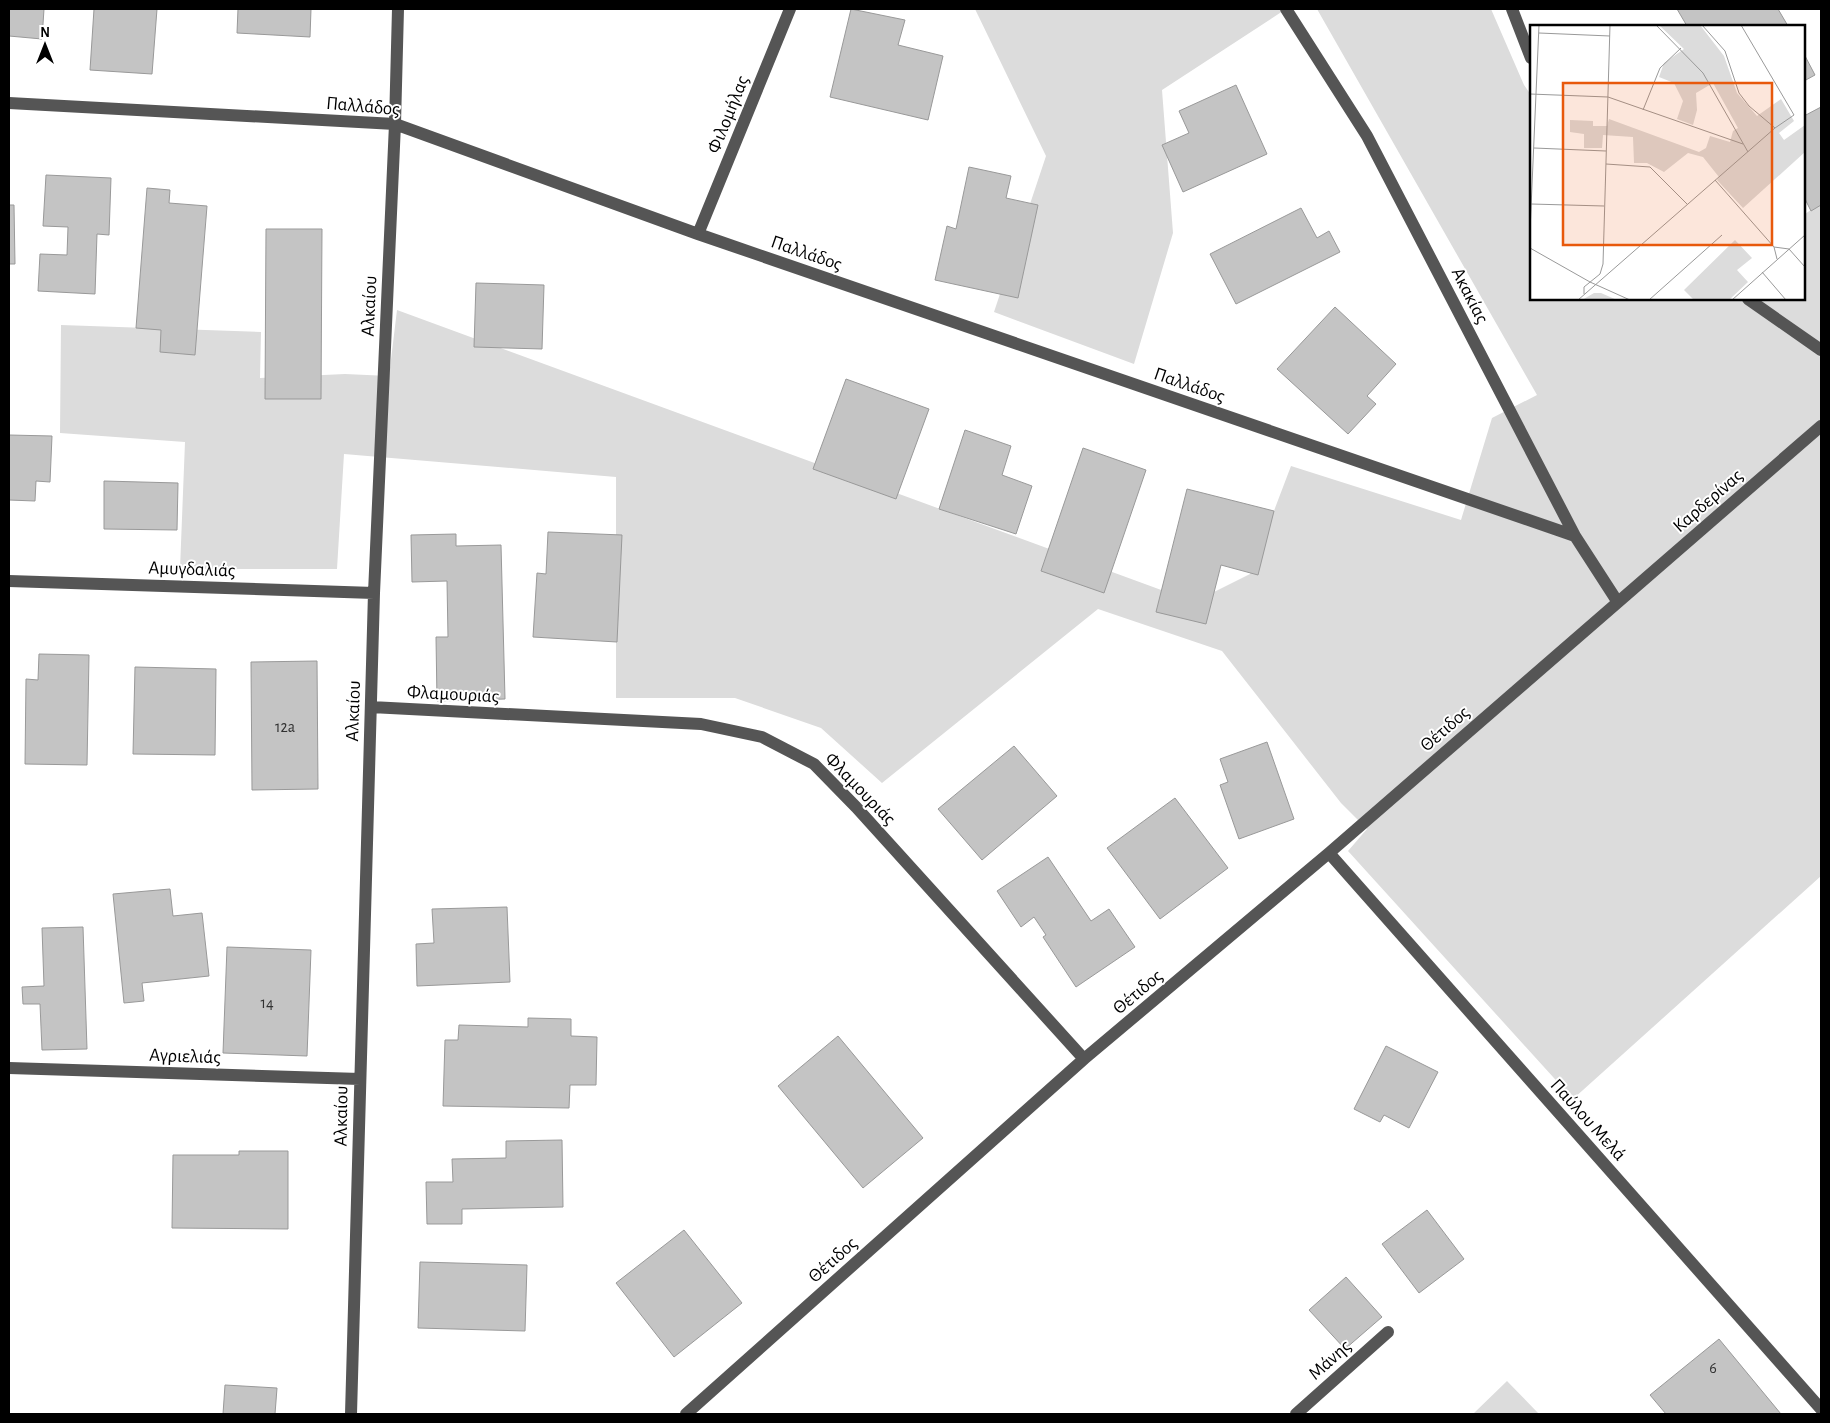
<svg xmlns="http://www.w3.org/2000/svg" width="1830" height="1423" font-family="'Alegreya Sans',sans-serif">
<style>
.green{fill:#dcdcdc}
.building{fill:#c4c4c4;stroke:#999}
.lines{fill:none;stroke-linecap:round;stroke-linejoin:round}
.minor{stroke:#555;stroke-width:12}
.labels{text-anchor:middle;stroke-width:4;stroke-linejoin:round;paint-order:stroke}
.number-label{font-size:16px;fill:#313131}
.street-label{font-size:19px;fill:#000;stroke:#fff}
.inset-road{fill:none;stroke:#999;stroke-width:1}
.view{fill:#e8590c;fill-opacity:0.15;stroke:#e8590c;stroke-width:2.5}
.inset-edge{fill:none;stroke:#000;stroke-width:2.5}
</style>
<rect width="100%" height="100%" fill="#fff"/>
<path class="green" d="M975,9H1286L1162,90L1173,233L1134,364L994,312L1046,156Z
M1317,9H1491L1524,85L1531,95V299H1804V215L1821,202V876L1573,1099L1348,851L1367,829L1341,803L1222,651L1098,609L882,783L821,728L735,698H616V477L344,454L337,569H180L185,442L60,433L61,325L261,332L260,378L345,374L389,376L397,310L1194,602L1250,574L1291,466L1461,520L1492,418L1537,395Z
M1507,1381L1539,1414H1473Z"/>
<path class="building" d="M9,9H44L42,39L9,36Z
M94,9H157L152,74L90,70Z
M238,9H311L310,37L237,33Z
M851,9L905,20L898,45L943,56L928,120L830,97Z
M1677,9H1778L1788,26H1687Z
M1804,54L1815,75L1804,81Z
M1236,85L1267,154L1183,192L1162,145L1189,133L1179,111Z
M1821,107V205L1811,211L1804,197V116Z
M969,167L1011,176L1006,198L1038,205L1018,298L935,280L947,226L956,229Z
M46,175L111,178L109,235L97,234L95,294L38,291L40,254L67,255L68,227L43,226Z
M147,188L170,190L169,203L207,206L195,355L160,352L161,330L136,328Z
M9,205H14L15,264H9Z
M1301,208L1317,238L1329,231L1340,252L1236,304L1210,254Z
M266,229H322L321,399H265Z
M476,283L544,285L542,349L474,347Z
M1335,307L1396,364L1367,396L1376,404L1348,434L1277,369Z
M846,379L929,409L896,499L813,469Z
M965,430L1011,446L1002,475L1032,486L1016,534L939,509Z
M9,435L52,436L50,482L36,481L35,501L9,500Z
M1083,448L1146,470L1104,593L1041,571Z
M104,481L178,483L177,530L104,529Z
M1187,489L1274,511L1258,575L1221,565L1206,624L1156,612Z
M548,532L622,535L617,642L533,637L537,573L546,574Z
M456,534V546L501,545L505,699L437,701L436,637H448L447,581L412,582L411,535Z
M39,654L89,655L87,765L25,764L26,679L38,680Z
M317,661L318,789L252,790L251,662Z
M135,667L216,669L215,755L133,754Z
M1267,742L1294,819L1239,839L1220,785L1228,782L1220,759Z
M1014,746L1057,796L982,860L938,809Z
M1175,798L1228,868L1160,919L1107,848Z
M1048,857L1091,921L1109,909L1135,947L1076,987L1043,937L1046,935L1034,917L1021,927L997,891Z
M170,889L173,916L202,913L209,976L142,983L144,1001L124,1003L113,894Z
M507,907L510,982L417,986L416,944L434,943L432,909Z
M83,927L87,1049L42,1050L40,1004H23L22,987L44,986L42,928Z
M227,947L311,950L307,1056L223,1053Z
M528,1018L571,1019V1036L597,1037L596,1085H570L569,1108L443,1106L445,1040H458L459,1025L528,1027Z
M838,1036L923,1138L863,1188L778,1086Z
M1386,1046L1438,1072L1409,1128L1384,1115L1380,1122L1354,1109Z
M562,1140L563,1207L462,1209V1224H427L426,1182H453L452,1159L506,1158V1141Z
M239,1151H288V1229L172,1228L173,1155H239Z
M1427,1210L1464,1259L1419,1293L1382,1244Z
M684,1230L742,1303L674,1357L616,1283Z
M420,1262L527,1265L525,1331L418,1328Z
M1346,1277L1382,1317L1345,1349L1309,1310Z
M1719,1339L1781,1414H1666L1650,1395Z
M225,1385L277,1388L275,1414H223Z"/>
<g class="lines">
<path class="minor" d="M1286,9L1367,136L1575,536L1617,601
M1512,9L1531,58
M9,103L395,124L698,234L1575,536
M698,234L790,9
M1748,299L1821,350
M9,581L374,593
M371,707L701,724L762,737L814,764L856,807L1084,1059
M1329,853L1821,1409
M9,1068L360,1079
M351,1414L374,593L395,124L398,9
M686,1414L1084,1059L1329,853L1821,426
M1296,1414L1388,1332"/>
</g>
<g class="labels">
<g class="number-label">
<text x="285" y="732">12a</text>
<text x="267" y="1008">14</text>
<text x="1713" y="1373">6</text>
</g>
<g class="street-label">
<text transform="translate(363 105) rotate(5)" y="7">Παλλάδος</text>
<text transform="translate(727 114) rotate(-68)" y="7">Φιλομήλας</text>
<text transform="translate(807 252) rotate(19)" y="7">Παλλάδος</text>
<text transform="translate(1471 295) rotate(63)" y="7">Ακακίας</text>
<text transform="translate(368 306) rotate(-87)" y="7">Αλκαίου</text>
<text transform="translate(1190 384) rotate(19)" y="7">Παλλάδος</text>
<text transform="translate(1707 500) rotate(-41)" y="7">Καρδερίνας</text>
<text transform="translate(192 568) rotate(2)" y="7">Αμυγδαλιάς</text>
<text transform="translate(453 693) rotate(3)" y="7">Φλαμουριάς</text>
<text transform="translate(352 711) rotate(-88)" y="7">Αλκαίου</text>
<text transform="translate(1444 728) rotate(-41)" y="7">Θέτιδος</text>
<text transform="translate(861 788) rotate(46)" y="7">Φλαμουριάς</text>
<text transform="translate(1137 991) rotate(-40)" y="7">Θέτιδος</text>
<text transform="translate(185 1055) rotate(2)" y="7">Αγριελιάς</text>
<text transform="translate(340 1116) rotate(-89)" y="7">Αλκαίου</text>
<text transform="translate(1589 1119) rotate(48)" y="7">Παύλου Μελά</text>
<text transform="translate(832 1259) rotate(-42)" y="7">Θέτιδος</text>
<text transform="translate(1329 1359) rotate(-42)" y="7">Μάνης</text>
</g>
</g>
<g transform="translate(1530 25)">
<rect width="275" height="275" fill="#fff"/>
<path d="M129,0H170L194,31L207,68L227,91L251,74L264,96L249,108L254,115L275,100V127L213,183L187,155L189,152L173,132L158,128L134,147L117,138H104L103,112L73,110L72,123H54V109L40,107V95L63,96V101H77L79,94L169,127L176,123L180,111L200,117L203,106L208,103L183,58L166,68L167,85L163,100L147,94L153,76L144,58L129,52L134,38L154,24ZM205,215L222,233L207,245L218,257L199,275H164L154,265ZM64,268H71L87,275H52Z" fill="#dcdcdc"/>
<path class="inset-road" d="M126,0L173,48L218,127M211,0L264,90M9,8L80,11M0,69L78,72L213,119M113,85L130,43L151,23M245,103L264,90M4,123L76,126M76,139L120,142L157,179M185,155L244,222L247,234M1,179L74,181M0,206L9,0M244,222L259,224L275,242M0,223L60,257L100,275M232,247L256,275M54,269V262L70,249L73,239L80,0M48,275L245,103L219,81L209,68L195,26L172,0M119,275L192,210M202,275L275,210"/>
<path class="view" d="M33,58H242V220H33Z"/>
<rect width="275" height="275" class="inset-edge"/>
</g>
<rect width="1830" height="1423" fill="none" stroke="#000000" stroke-width="20"/>
<g transform="translate(45 45)" stroke="#ffffff" stroke-width="4" paint-order="stroke">
<path d="M0-4L9 19L0 12L-9 19Z" fill="#000000"/>
<text y="-8" font-size="14" font-weight="bold" text-anchor="middle" fill="#000000">N</text>
</g>
</svg>
